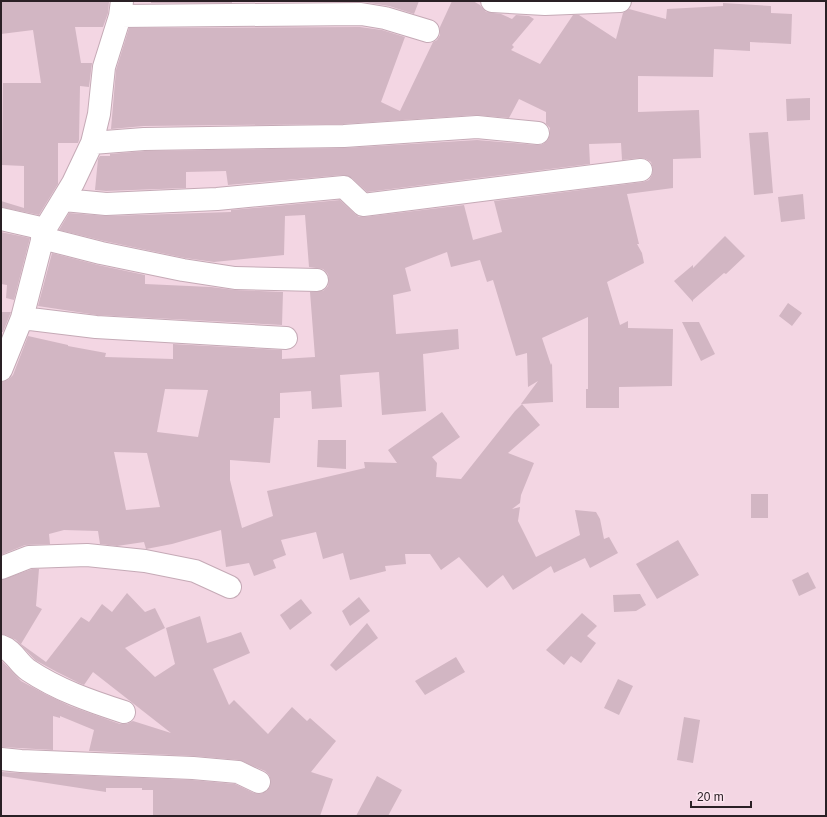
<svg xmlns="http://www.w3.org/2000/svg" width="827" height="817" font-family="Helvetica,sans-serif">
<style>
.building{fill:#d2b6c3;fill-rule:evenodd}
.lines{fill:none;stroke-linecap:round;stroke-linejoin:round}
.minor-casing{stroke:#c5aab6;stroke-width:24}
.minor{stroke:#fff;stroke-width:22}
</style>
<rect width="100%" height="100%" fill="#f3d6e3"/>
<path class="building" d="M1,1L109,2L108,13L103,27H75L81,63H92L89,87L80,86L79,140L78,143H58V184L39,215L1,207V201L24,208V166L2,165L3,83H41L33,30L1,34Z
M151,1H232V3H151Z
M267,1H419L414,14L389,6L363,2H267Z
M452,1H473L480,5L486,12L501,14L512,19L516,15L529,16L534,19L512,45L514,47L511,50L540,64L573,15H579L616,39L623,13L629,9L666,19L667,9L723,6V3L771,6V13L792,14L791,44L750,42V51L714,49L713,77L638,76V112L699,110L701,158L673,159V188L627,194L639,244H637L642,253L644,263L607,282L620,325L628,321V328L673,329L672,386L619,387V408H586V389H588V317L542,338L551,365L552,363L553,402L521,404L538,381L528,387L527,353L516,356L493,280L487,282L480,260L451,267L447,252L405,268L411,291L393,295L396,334L458,329L459,349L423,354L426,411L382,415L379,372L340,375L342,407L312,409L311,391L280,393V418H274L270,463L230,460V480L242,528L273,516L267,491L365,468L364,462L397,463L388,450L442,412L460,437L432,457L437,463L436,477L461,479L515,411L522,404L540,425L508,453L534,463L521,495L520,503L512,509L520,507L518,521L536,557L580,535L575,510L596,512L600,519L604,539L609,537L618,553L590,568L585,558L554,573L551,566L513,590L503,575L487,588L459,557L441,570L430,554H405L406,564L385,566L386,571L350,580L343,553L323,559L316,532L281,540L286,555L273,560L276,568L254,576L249,563L226,567L221,530L172,544L146,549L144,542L117,546L100,544L98,531L64,530L49,534L50,544L25,545L1,555V385L2,382L8,380L13,375L28,336L68,345V346L106,353L105,357L173,359V344L282,350V359L315,357L310,292L323,291L328,286L329,280L328,274L323,269L309,267L305,215L285,216L284,255L214,262L185,258L104,241L59,230L69,213L107,216L231,212V210L340,200L355,214L359,217H364L464,205L473,240L502,232L494,201L643,182L649,180L652,175L653,169L651,162L646,159L640,158L622,160L621,143L589,144L590,164L367,192L352,178L343,175L228,185L226,171L186,172V188L106,191L95,190L98,159L100,156H110V154L145,151L344,148L477,140L537,145L543,144L548,140L550,134V128L546,124V112L519,99L509,118L476,115L343,124L144,126L111,129L116,70L129,28L360,27L382,30L405,37L381,102L400,111L433,42L437,40L440,35V27ZM165,389L208,390L198,437L157,432ZM114,452L147,453L160,507L126,510Z
M810,98V120L787,121L786,99Z
M768,132L773,193L754,195L749,133Z
M803,194L805,219L781,222L778,197Z
M1,232L30,238L14,300L6,298L7,285L1,284Z
M725,236L745,256L726,274L724,273L693,300V302L674,281L693,265V268Z
M52,253L98,265L145,275V284L211,287L235,290L283,292L282,325L97,315L38,306Z
M788,303L802,313L792,326L779,316Z
M1,312H11L3,332H1Z
M682,322H699L715,354L701,361Z
M318,440H346V469L317,467Z
M751,494H768V518H751Z
M678,540L699,575L657,599L636,564Z
M32,569H39L36,606L42,609L21,644L46,662L81,617L89,622L102,604L112,612L127,593L145,612L155,608L165,628L125,648L155,677L175,664L166,628L200,616L207,643L230,636L241,632L250,653L213,669L229,705L234,700L268,734L292,707L307,721L310,718L336,741L311,772L333,779L320,816H153V790H142V788H106V792L1,776V772L20,773L192,780L235,784L254,793L260,794L266,792L270,787L271,781L269,775L265,771L239,760L194,756L89,751L94,730L60,716V718L53,716V750L1,747V660L21,681L45,694L70,706L120,724H127L133,721L171,733L93,672L84,685L79,683L57,672L35,660L16,640L6,635L1,634V580Z
M808,572L816,588L799,596L792,580Z
M640,594L646,605L636,611L614,612L613,595Z
M359,597L370,611L350,626L342,611Z
M301,599L312,613L290,630L280,615Z
M582,613L597,626L587,636L596,643L581,663L571,656L564,665L546,650Z
M367,623L378,638L336,671L330,665Z
M456,657L465,672L425,695L415,681Z
M618,679L633,686L619,715L604,708Z
M684,717L700,720L693,763L677,760Z
M377,776L402,790L388,816H356Z"/>
<g class="lines">
<defs>
<path id="minor" d="M492,1L545,4L620,1
M120,16L361,14L385,18L428,31
M92,143L144,139L344,136L477,127L538,133
M64,200L106,204L217,199L344,187L363,205L641,170
M1,219L45,229
M42,238L101,253L183,270L235,278L317,280
M22,318L96,327L286,338
M1,370L22,318L45,229L73,183L92,143L99,114L104,67L120,16L122,1
M1,568L29,557L87,555L145,561L195,571L230,587
M1,646C13,650 18,663 28,670C58,690 90,701 124,712
M1,759L21,761L193,768L238,772L259,782"/>
</defs>
<use href="#minor" class="minor-casing"/>
<use href="#minor" class="minor"/>
</g>
<rect width="827" height="817" fill="none" stroke="#2a2025" stroke-width="4"/>
<path d="M691 801v6h60v-6" fill="none" stroke="#2a2025" stroke-width="2"/>
<text x="697" y="801" font-size="12" fill="#2a2025" stroke="#fce5ef" stroke-width="3" paint-order="stroke">20 m</text>
</svg>
